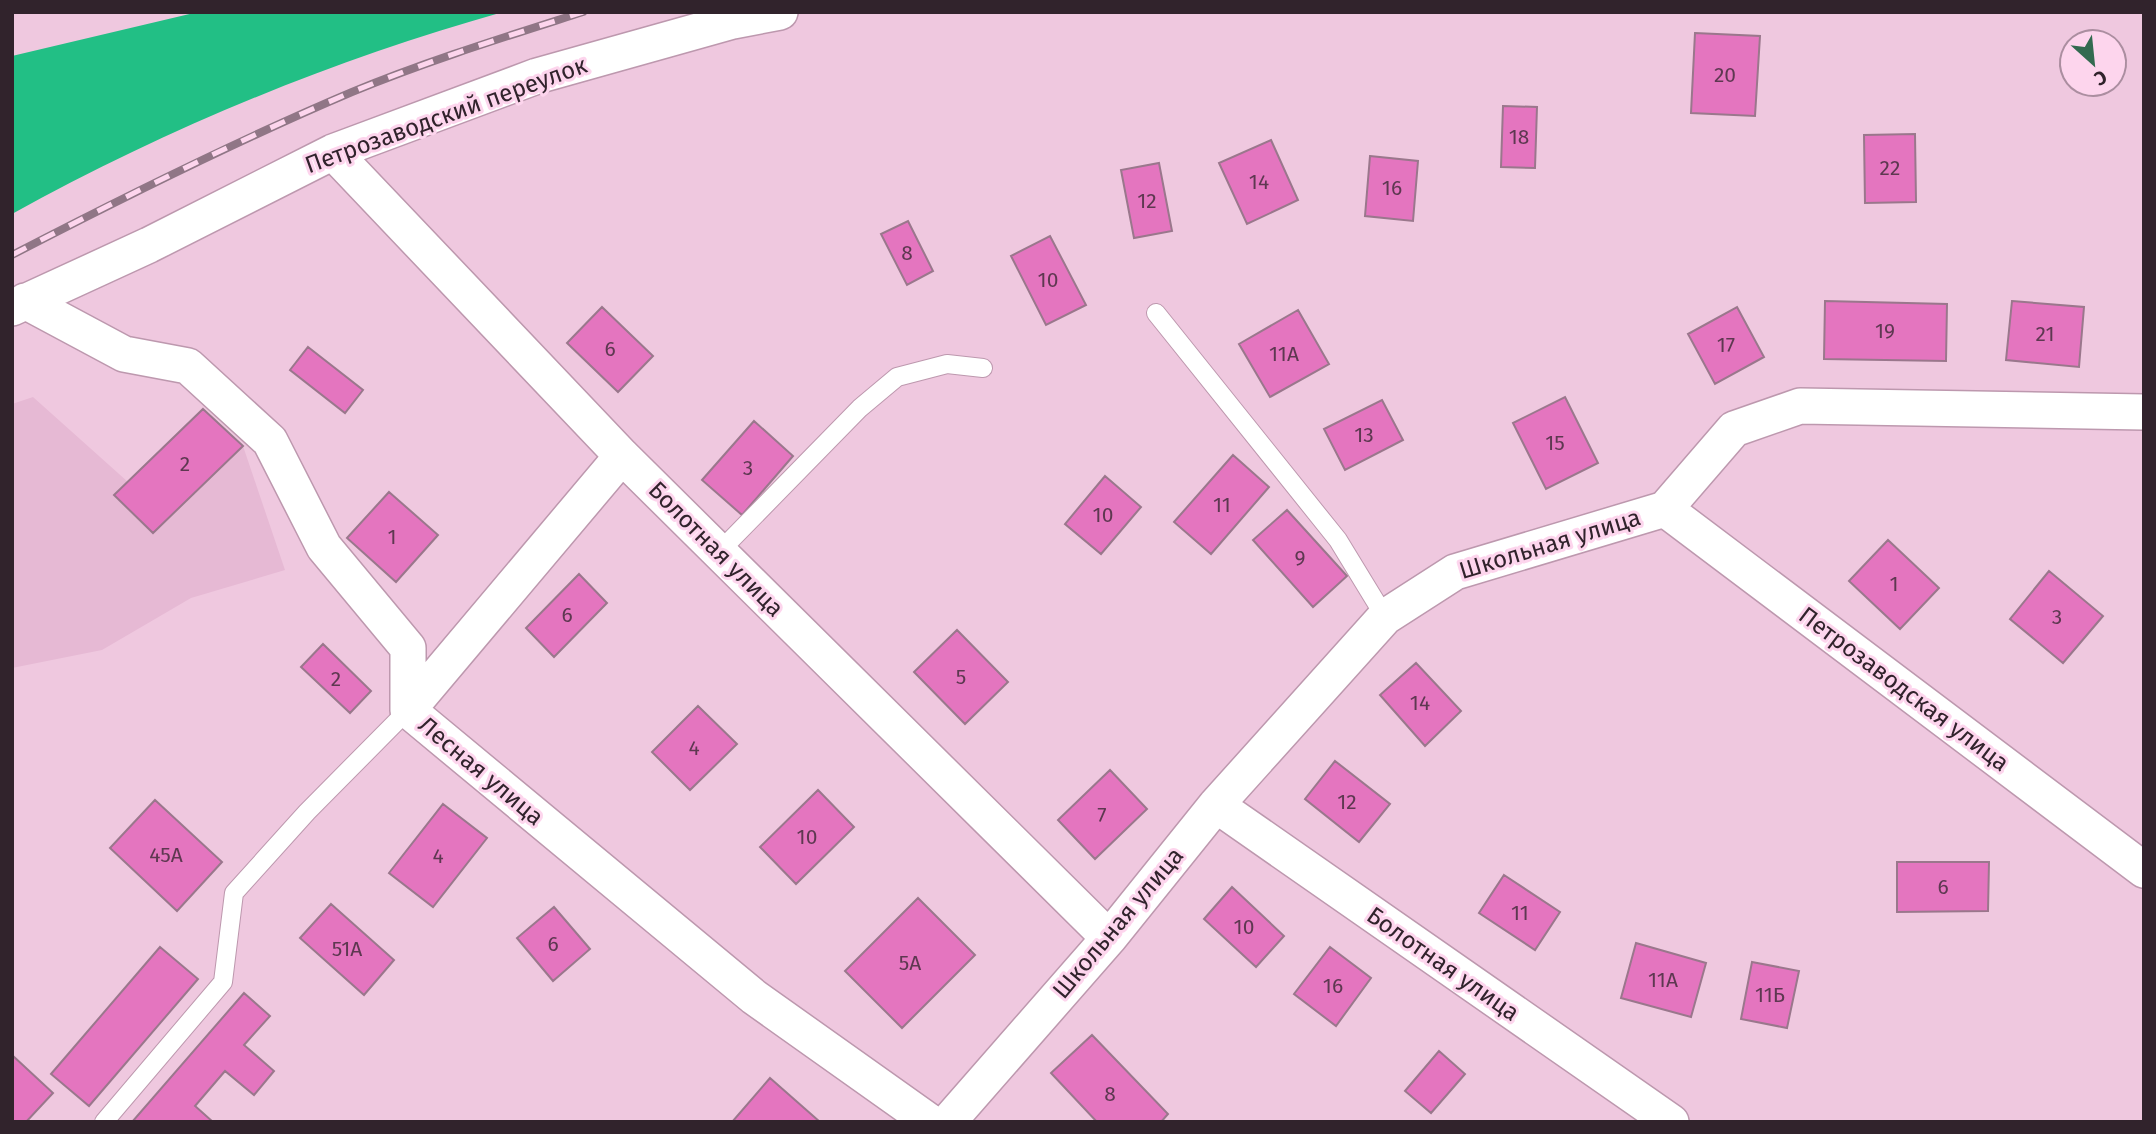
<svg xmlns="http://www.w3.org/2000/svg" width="2156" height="1134" font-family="'Fira Sans',sans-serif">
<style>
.built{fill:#e6b9d4}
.green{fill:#22bf85}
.building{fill:#e475bf;stroke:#9a778c;stroke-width:2}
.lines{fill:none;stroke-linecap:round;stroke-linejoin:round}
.lane-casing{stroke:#bd98ae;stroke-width:20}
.street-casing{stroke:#bd98ae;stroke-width:38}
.lane{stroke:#fff;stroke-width:18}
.street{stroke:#fff;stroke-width:35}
.rail-casing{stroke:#907686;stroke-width:8}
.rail{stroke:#fdd5ed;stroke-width:5;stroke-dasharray:16;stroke-linecap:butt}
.labels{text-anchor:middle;stroke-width:6;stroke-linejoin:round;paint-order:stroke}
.number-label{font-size:21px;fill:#5e3851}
.street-label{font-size:24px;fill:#31232c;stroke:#fdd5ed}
</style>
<rect width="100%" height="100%" fill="#efc8df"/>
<path class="built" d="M33,397L128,482L114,496L153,532L243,446L285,570L191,598L102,650L12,668V404Z"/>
<path class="green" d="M198,12H503C333,60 167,128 12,214V56Z"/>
<path class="building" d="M1695,33L1760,36L1755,116L1691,113Z
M1503,106L1537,107L1535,168L1501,167Z
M1915,134L1916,202L1865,203L1864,135Z
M1271,140L1298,200L1247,224L1219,163Z
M1370,156L1418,161L1413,221L1365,216Z
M1159,163L1172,231L1134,238L1121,170Z
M908,221L933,271L907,285L881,234Z
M1050,236L1086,305L1046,325L1011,256Z
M1825,301L1947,304L1946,361L1824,359Z
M2012,301L2084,307L2079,367L2006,360Z
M602,307L653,356L618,392L567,343Z
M1737,307L1764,357L1715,384L1688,334Z
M1298,310L1329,364L1270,397L1239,344Z
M308,347L363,390L345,413L290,370Z
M1565,397L1598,463L1546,489L1513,423Z
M1382,400L1403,440L1345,470L1324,429Z
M203,409L243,446L153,533L114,495Z
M754,421L793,456L742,515L702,480Z
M1233,455L1269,487L1211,554L1174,522Z
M1105,476L1141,507L1101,554L1065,524Z
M389,492L438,535L396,582L347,538Z
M1287,510L1347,576L1313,607L1253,540Z
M1888,540L1939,588L1900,629L1849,581Z
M2049,571L2103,616L2063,663L2010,619Z
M579,574L607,603L554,657L526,628Z
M957,630L1008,682L965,724L914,672Z
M323,644L371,691L350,713L301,667Z
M1416,663L1461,711L1425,746L1380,695Z
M698,706L737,744L690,790L652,752Z
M1335,761L1390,804L1359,842L1305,799Z
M1110,770L1147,809L1095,859L1058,820Z
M818,790L854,827L796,884L760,847Z
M155,800L222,862L177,911L110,848Z
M443,804L487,838L433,907L389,873Z
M1897,862H1989L1988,911L1897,912Z
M1504,875L1560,912L1535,950L1479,913Z
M1232,887L1284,936L1256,967L1204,919Z
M918,898L975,955L902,1028L845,971Z
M331,904L394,960L364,995L300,938Z
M554,907L590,949L553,981L517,938Z
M1636,943L1706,963L1691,1017L1621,998Z
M160,947L198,979L89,1106L51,1074Z
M1330,947L1371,978L1336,1026L1294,994Z
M1752,962L1799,971L1787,1028L1741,1019Z
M244,993L270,1016L244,1045L274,1071L254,1095L225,1071L195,1106L213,1122H132Z
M1092,1035L1168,1114L1161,1122H1097L1051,1073Z
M1439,1051L1465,1074L1431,1113L1405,1091Z
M12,1055L53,1093L26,1122H12Z
M770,1078L820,1122H732Z"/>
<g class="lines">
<defs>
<path id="lane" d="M1156,313L1338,540L1385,617
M719,552L860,408L897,377L947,364L983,368
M104,1122L223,982L234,893L307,812L408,710"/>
<path id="street" d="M333,152L622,456L1109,938
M25,301L124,354L188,366L270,441L324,547L408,648V710L754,997L930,1122
M12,308L149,245L333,152L537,76L733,21L780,12
M1665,509L2144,870
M408,710L622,456
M1216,805L1671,1122
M948,1122L1109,938L1216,805L1385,617L1455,572L1665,509L1734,429L1800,406L2144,412"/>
</defs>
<use href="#lane" class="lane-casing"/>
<use href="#street" class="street-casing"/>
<use href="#lane" class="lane"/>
<use href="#street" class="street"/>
<defs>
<path id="rail" d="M12,255C124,197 236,141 352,92C427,61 505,37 583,12"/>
</defs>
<use href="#rail" class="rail-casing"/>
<use href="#rail" class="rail"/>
</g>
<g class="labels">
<g class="number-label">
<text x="1725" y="82">20</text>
<text x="1519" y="144">18</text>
<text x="1890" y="175">22</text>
<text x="1259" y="189">14</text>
<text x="1392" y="195">16</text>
<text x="1147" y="208">12</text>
<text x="907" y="260">8</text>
<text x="1048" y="287">10</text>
<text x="1885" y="338">19</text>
<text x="2045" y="341">21</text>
<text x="1726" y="352">17</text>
<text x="610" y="356">6</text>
<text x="1284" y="361">11А</text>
<text x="1364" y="442">13</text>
<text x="1555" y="450">15</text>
<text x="185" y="471">2</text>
<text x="748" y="475">3</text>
<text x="1222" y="512">11</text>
<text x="1103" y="522">10</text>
<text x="392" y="544">1</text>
<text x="1300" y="565">9</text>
<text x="1894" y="591">1</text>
<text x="567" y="622">6</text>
<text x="2057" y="624">3</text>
<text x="961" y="684">5</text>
<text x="336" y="686">2</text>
<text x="1420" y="710">14</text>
<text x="694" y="755">4</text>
<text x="1347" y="809">12</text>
<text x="1102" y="822">7</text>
<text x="807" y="844">10</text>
<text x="166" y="862">45А</text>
<text x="438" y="863">4</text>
<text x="1943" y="894">6</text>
<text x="1520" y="920">11</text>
<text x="1244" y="934">10</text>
<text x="553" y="951">6</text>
<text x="347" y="956">51А</text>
<text x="910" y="970">5А</text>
<text x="1663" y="987">11А</text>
<text x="1333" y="993">16</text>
<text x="1770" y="1002">11Б</text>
<text x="1110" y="1101">8</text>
</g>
<g class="street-label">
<text transform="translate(446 115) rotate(-20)" y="8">Петрозаводский переулок</text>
<text transform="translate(1550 544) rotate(-17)" y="8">Школьная улица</text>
<text transform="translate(716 549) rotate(45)" y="8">Болотная улица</text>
<text transform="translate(1904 689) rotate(37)" y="8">Петрозаводская улица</text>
<text transform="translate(481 771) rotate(40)" y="8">Лесная улица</text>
<text transform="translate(1118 923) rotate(-50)" y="8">Школьная улица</text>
<text transform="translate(1443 964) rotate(35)" y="8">Болотная улица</text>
</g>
</g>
<rect width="2156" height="1134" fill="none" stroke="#31232c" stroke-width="28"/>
<g transform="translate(2093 63) rotate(153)"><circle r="33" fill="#fdd5ed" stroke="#ab8ea0" stroke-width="2"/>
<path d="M0-5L12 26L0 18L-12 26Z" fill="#336a50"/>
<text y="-10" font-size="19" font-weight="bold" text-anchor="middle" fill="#31232c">С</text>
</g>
</svg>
